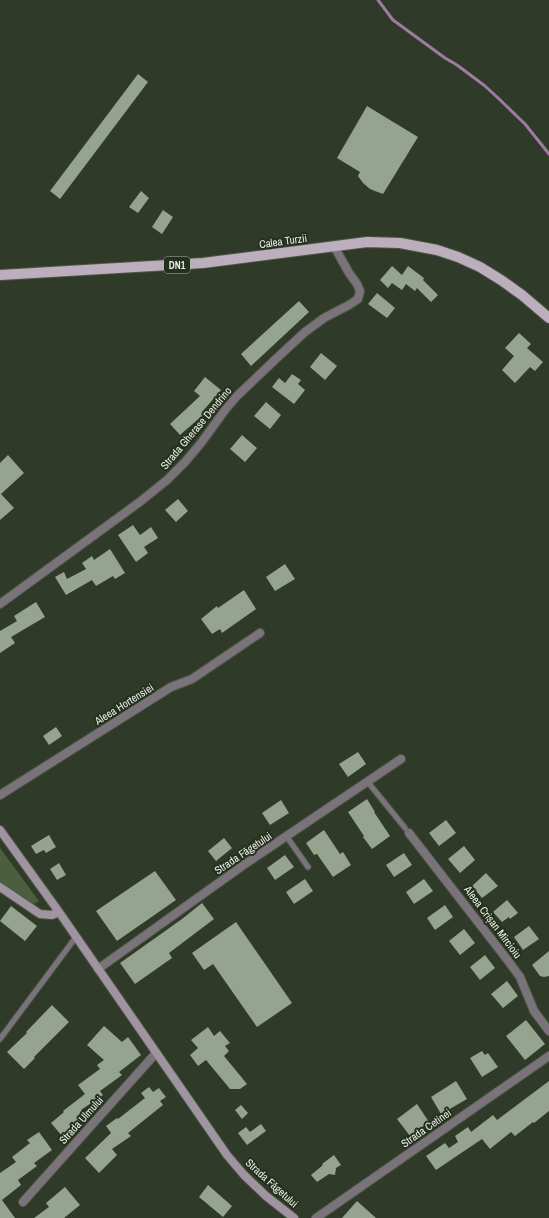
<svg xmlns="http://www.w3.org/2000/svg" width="549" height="1218" font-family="'Archivo Narrow',sans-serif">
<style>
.green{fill:#4b5f3f}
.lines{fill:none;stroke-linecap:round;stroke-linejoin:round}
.stream{stroke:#9f7aa1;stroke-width:3}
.building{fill:#96a38f}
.lane-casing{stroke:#4d5747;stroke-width:7}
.street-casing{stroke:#4d5747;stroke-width:10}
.secondary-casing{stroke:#4d5747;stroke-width:10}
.primary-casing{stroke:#4d5747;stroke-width:12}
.lane{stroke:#7a737a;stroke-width:5}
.street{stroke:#7a737a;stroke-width:8}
.secondary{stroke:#9f94a0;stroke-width:8}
.primary{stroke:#bcaebd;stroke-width:10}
.labels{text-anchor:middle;stroke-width:4;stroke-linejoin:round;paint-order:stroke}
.shield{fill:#263020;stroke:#aeb6a9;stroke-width:1}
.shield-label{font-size:10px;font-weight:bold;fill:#e8efe4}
.street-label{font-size:11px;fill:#e8efe4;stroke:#263020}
</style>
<rect width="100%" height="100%" fill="#303a29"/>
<path class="green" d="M0,848L39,901L32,905L0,884Z"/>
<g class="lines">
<path class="stream" d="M378,0L393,20L445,58L457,65L485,86L497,97L525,124L549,154"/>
</g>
<path class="building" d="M138,74L148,82L60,199L50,191Z
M367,106L418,137L383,194L375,191L370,189L363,183L358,176L360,172L337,158Z
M141,191L149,198L138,213L129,207Z
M163,210L173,217L162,234L152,227Z
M392,266L402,275L408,266L424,278L423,280L438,295L431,302L417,288L415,291L406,284L402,290L392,283L388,288L380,280Z
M377,293L395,308L387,318L368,304Z
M299,301L309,312L251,366L241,354Z
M519,333L531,344L527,348L543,362L535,371L530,367L515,383L502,370L514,356L505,348Z
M321,353L337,366L325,380L310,367Z
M292,374L301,380L298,384L305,390L294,404L272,387L279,378L285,383Z
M205,377L221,390L202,412L204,414L180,435L170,424L200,396L194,391Z
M266,402L281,415L270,429L254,416Z
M242,435L257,448L245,462L230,449Z
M8,455L24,473L1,494L14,508L0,520V463Z
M178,499L188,511L176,522L165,510Z
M133,525L140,535L151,527L158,538L144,547L148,553L136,562L118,535Z
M110,549L125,573L115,579L113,576L96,586L92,580L66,595L55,577L64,572L67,579L86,569L82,563L92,556L94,560Z
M285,564L295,579L275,591L266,577Z
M244,590L256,609L222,633L220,629L212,634L201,619L217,606L218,608Z
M36,602L45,617L11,637L15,643L0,653V631L17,621L14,616Z
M56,727L62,736L49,745L43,736Z
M358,752L366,764L348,777L339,764Z
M367,799L375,812H374L390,836L372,849L363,837L364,836L348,812Z
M281,800L289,813L270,825L262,813Z
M446,820L456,833L439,846L429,833Z
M324,830L340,854L343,852L351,865L333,877L317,854L314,855L306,843Z
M49,835L56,847L46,853L44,850L36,854L31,846Z
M224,838L232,848L216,861L208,851Z
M464,846L475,860L460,873L448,859Z
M404,853L412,865L394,877L386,865Z
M285,855L294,867L275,880L267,868Z
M59,863L66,875L57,880L50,869Z
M155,871L176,900L117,941L96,911Z
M486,873L498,886L482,898L472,886Z
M305,879L313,891L294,904L286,892Z
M424,879L433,891L414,904L406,892Z
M507,900L518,913L510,919L509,917L502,922L493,912Z
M202,903L214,919L169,953L172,958L135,984L120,963L182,919Z
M445,905L453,917L435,930L427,918Z
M11,906L37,926L25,941L0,921Z
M236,922L292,1003L257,1027L213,964L204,970L192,953Z
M529,926L539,939L523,950L514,937Z
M464,929L475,943L460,955L449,941Z
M549,951V976L544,977L540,976L532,965Z
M485,955L495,968L480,980L470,967Z
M507,981L518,996L503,1008L491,994Z
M52,1005L69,1022L34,1057L35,1058L24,1069L7,1052L27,1033L26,1032Z
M526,1020L545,1044L525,1060L506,1036Z
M104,1026L122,1042L128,1037L141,1055L119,1072L122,1075L100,1091L103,1095L81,1110L87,1117L75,1126V1125L62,1136L51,1123L64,1112L63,1111L85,1094L78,1085L100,1069L97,1065L104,1060L87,1045Z
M208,1027L214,1036L220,1031L230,1043L225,1046L229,1051L224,1056L247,1084L240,1089H230L206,1060L198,1066L190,1055L198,1048L191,1040Z
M482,1051L485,1055L488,1053L498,1067L482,1077L470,1058Z
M456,1081L467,1099L441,1114L431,1097Z
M549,1081V1111L534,1123L533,1122L515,1136L511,1132L490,1149L482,1139L436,1170L426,1156L445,1143L449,1148L458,1142L455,1136L468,1127L471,1132L493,1115L497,1120Z
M149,1087L153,1092L159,1088L166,1097L160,1101L163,1105L128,1133L131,1136L112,1149L117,1155L99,1173L85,1158L111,1133L106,1126L117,1118L118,1119L145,1098L141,1093Z
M417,1104L429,1122L410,1136L397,1119Z
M241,1105L248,1113L242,1119L235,1110Z
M261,1124L266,1131L247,1145L238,1133L246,1127L250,1132Z
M39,1132L52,1150L34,1163L37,1166L18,1180L21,1185L2,1200L15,1218H0V1173L16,1162L12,1157L30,1143L27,1140Z
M334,1155L341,1165L336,1168L335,1175L329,1174L317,1182L311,1175L323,1165L322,1164Z
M208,1185L232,1206L223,1217L199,1197Z
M65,1187L80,1205L64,1218H34L49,1207L46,1203Z
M357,1201L376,1218H342Z"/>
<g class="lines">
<defs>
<path id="lane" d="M367,781L405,828
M287,837L308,867
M0,1039L76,937"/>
<path id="street" d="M0,604L141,501L167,480L185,462L201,443L225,410L236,397L279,356L305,332L324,318L349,305L358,299L360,291L357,284L349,273L334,246
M0,795L171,687L192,679L260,633
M409,833L509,962L520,977L534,1011L549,1031
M98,969L245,864L401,759
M23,1202L156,1053
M316,1218L549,1056"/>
<path id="secondary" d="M0,830L59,912L227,1155L244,1175L266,1196L294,1218
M0,887L40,914L52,915L59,912"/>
<path id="primary" d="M0,275L203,263L367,242L400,243L437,250L458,257L480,267L501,280L522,295L549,318"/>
</defs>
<use href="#lane" class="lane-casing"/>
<use href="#street" class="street-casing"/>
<use href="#secondary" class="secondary-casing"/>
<use href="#primary" class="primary-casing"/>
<use href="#lane" class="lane"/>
<use href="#street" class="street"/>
<use href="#secondary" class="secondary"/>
<use href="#primary" class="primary"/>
</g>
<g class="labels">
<rect class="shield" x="164" y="257" width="26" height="16" rx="3"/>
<g class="shield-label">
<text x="177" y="269">DN1</text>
</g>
<g class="street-label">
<text transform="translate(283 241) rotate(-8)" y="4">Calea Turzii</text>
<text transform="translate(196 428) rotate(-50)" y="4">Strada Gherase Dendrino</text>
<text transform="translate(124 704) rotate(-32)" y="4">Aleea Hortensiei</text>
<text transform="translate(243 853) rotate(-34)" y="4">Strada Făgetului</text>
<text transform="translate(493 922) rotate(53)" y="4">Aleea Crișan Mircioiu</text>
<text transform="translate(81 1120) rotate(-48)" y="4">Strada Ulmului</text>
<text transform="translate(426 1128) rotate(-35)" y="4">Strada Cetinei</text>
<text transform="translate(272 1183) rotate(42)" y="4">Strada Făgetului</text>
</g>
</g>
</svg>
